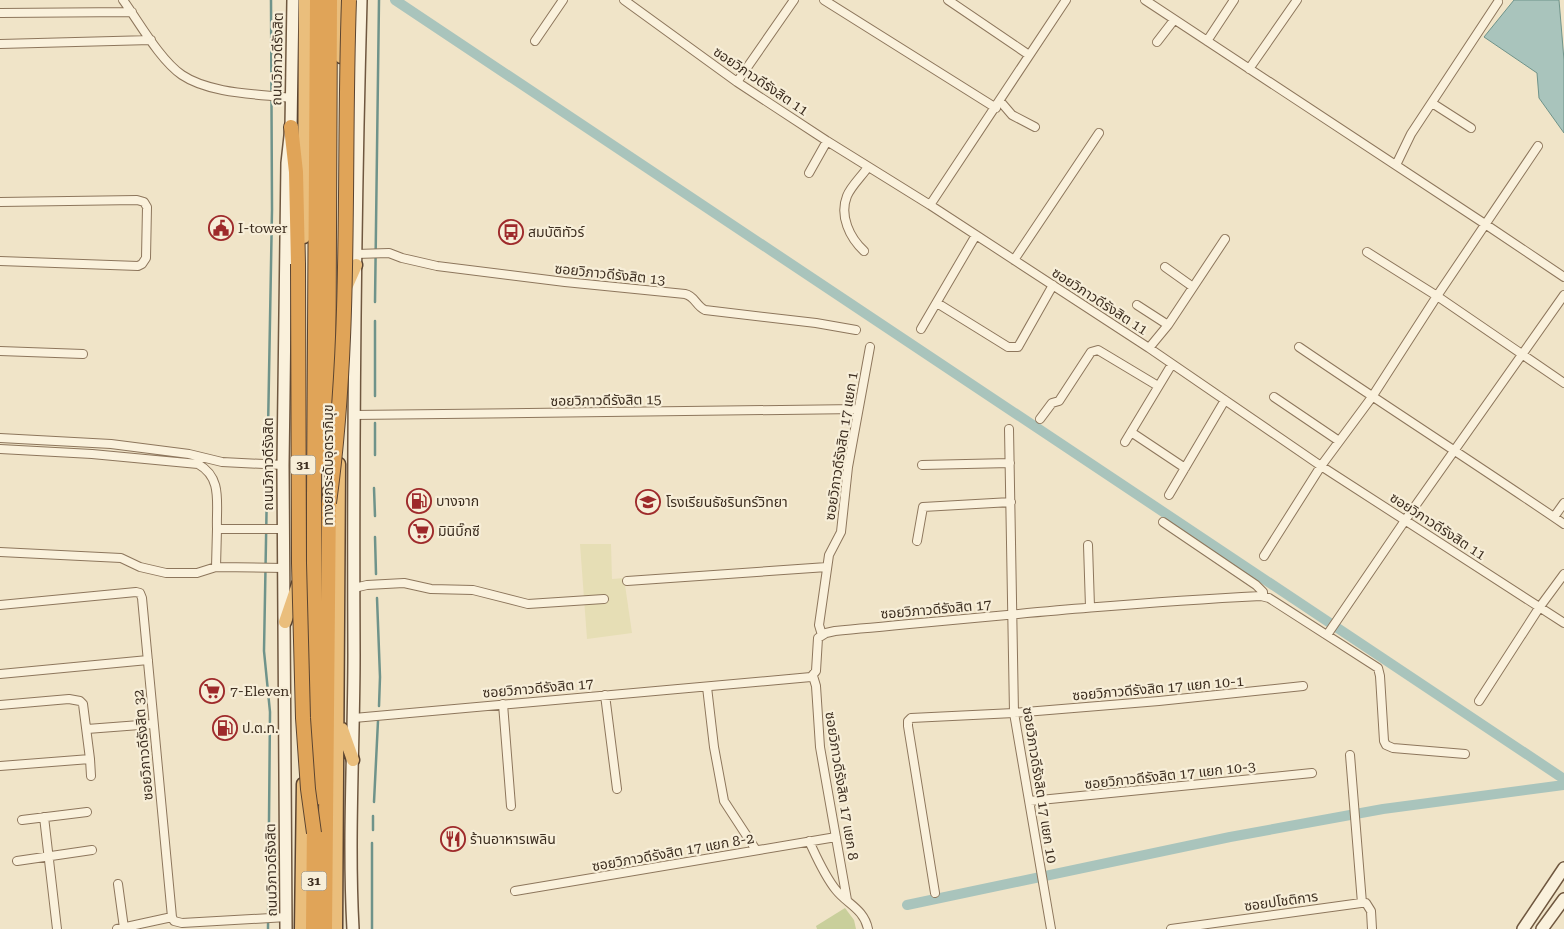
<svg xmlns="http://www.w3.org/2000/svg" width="1564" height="929" font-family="'Roboto Serif','Noto Sans Thai',serif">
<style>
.farmland{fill:#e6deb5}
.green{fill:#c9cf9b}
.water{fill:#a9c4bc;stroke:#6f938a}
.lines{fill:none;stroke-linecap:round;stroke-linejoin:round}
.stream{stroke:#6f938a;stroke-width:2.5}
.canal{stroke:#a9c4bc;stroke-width:10}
.minor-casing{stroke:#8d765c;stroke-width:10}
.secondary-casing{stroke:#6f573f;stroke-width:14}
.trunk-casing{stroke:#5b4430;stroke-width:15}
.motorway-casing{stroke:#5b4430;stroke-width:16}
.minor{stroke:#faf1dc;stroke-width:8}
.secondary{stroke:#faf1dc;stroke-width:11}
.trunk{stroke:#eabe7c;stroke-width:12}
.motorway{stroke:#e0a458;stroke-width:14}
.motorway-bridge-casing{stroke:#5b4430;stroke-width:16;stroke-linecap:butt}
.motorway-bridge{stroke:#e0a458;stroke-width:14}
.labels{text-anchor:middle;stroke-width:4.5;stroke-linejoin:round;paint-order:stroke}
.shield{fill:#f7eed8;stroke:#756857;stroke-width:1}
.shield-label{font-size:12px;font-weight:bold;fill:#3d2e20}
.street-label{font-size:14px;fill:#3d2e20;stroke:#f7eed8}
.poi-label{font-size:14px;fill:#3d2e20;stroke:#f7eed8;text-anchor:start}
</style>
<rect width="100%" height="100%" fill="#f0e4c8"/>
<path class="farmland" d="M580,544H611L612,579L624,578L632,633L587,639Z"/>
<path class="green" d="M845,908L854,920L856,929H817L816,926Z"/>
<path class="water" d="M1514,0H1559L1564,60V133L1539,98L1537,73L1484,37Z"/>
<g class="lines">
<path class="stream" d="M375,302L379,0
M375,396V321
M375,455V423
M374,488L375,516
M375,537L376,574
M377,598L380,677L379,706
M374,802L378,721
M373,830V816
M268,929L270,712L264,651L272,210L271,0
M372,929V843"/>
<path class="canal" d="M395,0L1564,779
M907,905L1230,837L1383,809L1564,785"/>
<defs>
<path id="minor" d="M123,0C139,22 160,60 182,75C210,94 259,94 291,98
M624,0L737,82L827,141L930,205L1149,348L1321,466L1564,623
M824,0L996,108
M948,0L1029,55
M1145,0L1485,224L1564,277
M0,13L132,12
M535,41L563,0
M1207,41L1234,0
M1157,42L1174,20
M0,44L151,40
M1249,69L1297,0
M737,82L794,0
M1000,101L1012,115L1035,127
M1432,103L1471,128
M1396,165L1411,134L1498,2
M809,173L827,141
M0,202L137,200L144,202L147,207L146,258L142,264L138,266L0,261
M930,205L1066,0
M864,251C850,238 839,216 847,196C851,186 862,176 868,167
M1367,252L1437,296L1564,383
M356,254L389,253L402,258L437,266L565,282L685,294C695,296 696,306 705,310L816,323L856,330
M1014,260L1099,133
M1165,267L1193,287
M937,303L1008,347H1018L1053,285
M1137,305L1168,325
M921,329L976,235
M1299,347C1387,407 1476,464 1564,524
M1149,348L1168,325L1225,239
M0,351L83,354
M1274,397L1339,441
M353,415L858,409
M1040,419L1052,403L1059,401L1091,352L1098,350L1158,386
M1009,429L1014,713L1051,929
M1131,432L1185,468
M0,438L111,444L189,454L222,462L283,465
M1125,442L1172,364
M0,449L92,454L198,464C223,478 216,503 217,529
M922,465L1010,463
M1169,495L1225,400
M1554,517L1564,503
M1163,522L1256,585L1263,592V596
M917,541L923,507L1011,502
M1088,545L1090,607
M0,552L121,558L140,567L166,573H197L216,567L217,529H283
M1264,556L1321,466L1372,397L1437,296L1538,146
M216,567L284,568
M627,581L827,567
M354,588L367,585L404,583L431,589L473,590L528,604L604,599
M0,605L136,592L140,593L142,598L172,917L174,921L182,923L287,917
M822,635L819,625L829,555L841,532L848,467L870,347
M1327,635L1406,519L1564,295
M0,674L148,660
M813,676L816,686L820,747L847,900
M707,687L714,747L724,801L756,850
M605,695L617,789
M1479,701L1539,608L1564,574
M503,704L511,806
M0,705L69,699L80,701L83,704L90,759L0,766
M354,718L811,677L816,671L818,638L826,633L835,631C977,618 1119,603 1261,596L1269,598L1378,668L1380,676L1384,741L1386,745L1393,748L1465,754
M87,729L153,724
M1350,755L1362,903
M90,759L91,776
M1030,801L1312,773
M44,817L57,929
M22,820L87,812
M809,841C817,858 824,875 836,890C847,904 864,909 868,929
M17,861L92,850
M118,884L124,928
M515,891L836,837
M935,893L908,726V721L911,718L1014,713L1159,701L1303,686
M117,929L172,917
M1171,929L1361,903H1366L1371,911L1372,929"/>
<path id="secondary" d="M286,929L283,465L287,163L291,127L293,0
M353,929C348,837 354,745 354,654C353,436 355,218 361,0
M1523,929L1564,868
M1542,929L1564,899"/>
<path id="trunk" d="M341,57V0
M304,237L305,0
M345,290L356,265
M285,622L298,584
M342,729L353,760
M301,929L303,784
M336,929L339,464"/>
<path id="motorway" d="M291,127L296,172L298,264
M328,466L330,0
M314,799V497L317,0
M313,929L314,821
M325,929L329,492"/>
</defs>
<use href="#minor" class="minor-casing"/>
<use href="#secondary" class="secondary-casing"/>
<use href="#trunk" class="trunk-casing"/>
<use href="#motorway" class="motorway-casing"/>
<use href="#minor" class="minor"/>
<use href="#secondary" class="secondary"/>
<use href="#trunk" class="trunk"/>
<use href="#motorway" class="motorway"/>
<defs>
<path id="motorway-bridge" d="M298,264L299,563L303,718L308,789L314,833
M329,503C352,336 343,168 349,0"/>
</defs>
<use href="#motorway-bridge" class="motorway-bridge-casing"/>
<use href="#motorway-bridge" class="motorway-bridge"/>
</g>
<defs>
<symbol id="civic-ring" viewBox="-11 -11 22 22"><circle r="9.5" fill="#f7eed8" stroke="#9e2a2b" stroke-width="1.5"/><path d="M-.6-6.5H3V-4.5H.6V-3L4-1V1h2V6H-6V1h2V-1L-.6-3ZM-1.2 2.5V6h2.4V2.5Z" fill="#9e2a2b"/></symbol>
<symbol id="bus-ring" viewBox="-11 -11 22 22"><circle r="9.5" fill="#f7eed8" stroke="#9e2a2b" stroke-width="1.5"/><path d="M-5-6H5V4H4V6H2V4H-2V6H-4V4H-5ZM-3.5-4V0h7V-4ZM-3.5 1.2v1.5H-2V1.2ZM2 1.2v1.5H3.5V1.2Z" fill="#9e2a2b"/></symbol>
<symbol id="fuel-ring" viewBox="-11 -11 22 22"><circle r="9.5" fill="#f7eed8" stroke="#9e2a2b" stroke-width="1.5"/><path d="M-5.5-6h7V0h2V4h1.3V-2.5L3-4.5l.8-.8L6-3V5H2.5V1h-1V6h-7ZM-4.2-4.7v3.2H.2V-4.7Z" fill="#9e2a2b"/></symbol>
<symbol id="school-ring" viewBox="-11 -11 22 22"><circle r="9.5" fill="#f7eed8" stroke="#9e2a2b" stroke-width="1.5"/><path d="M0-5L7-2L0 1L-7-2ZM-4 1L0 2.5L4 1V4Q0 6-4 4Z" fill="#9e2a2b"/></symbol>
<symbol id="supermarket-ring" viewBox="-11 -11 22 22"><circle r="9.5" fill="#f7eed8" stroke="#9e2a2b" stroke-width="1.5"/><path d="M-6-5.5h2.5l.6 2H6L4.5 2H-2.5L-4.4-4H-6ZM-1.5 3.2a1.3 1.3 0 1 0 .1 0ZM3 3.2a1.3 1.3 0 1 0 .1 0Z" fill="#9e2a2b"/></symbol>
<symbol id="restaurant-ring" viewBox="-11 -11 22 22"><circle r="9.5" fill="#f7eed8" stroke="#9e2a2b" stroke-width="1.5"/><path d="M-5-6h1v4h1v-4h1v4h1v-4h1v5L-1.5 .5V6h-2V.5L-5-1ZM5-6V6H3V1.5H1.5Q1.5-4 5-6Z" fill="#9e2a2b"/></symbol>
</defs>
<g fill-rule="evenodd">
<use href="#civic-ring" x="207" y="214" width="28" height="28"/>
<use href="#bus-ring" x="497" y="218" width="28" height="28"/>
<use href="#fuel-ring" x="405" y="487" width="28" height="28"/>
<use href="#school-ring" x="634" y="488" width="28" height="28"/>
<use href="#supermarket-ring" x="407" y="517" width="28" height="28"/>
<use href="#supermarket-ring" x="198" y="677" width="28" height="28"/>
<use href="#fuel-ring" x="211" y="714" width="28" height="28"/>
<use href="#restaurant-ring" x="439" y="825" width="28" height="28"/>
</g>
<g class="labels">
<g class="shield">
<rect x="290.5" y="455.5" width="25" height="19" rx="4"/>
<rect x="301.5" y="871.5" width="25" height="19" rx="4"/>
</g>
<g class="shield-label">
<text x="303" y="469">31</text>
<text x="314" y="885">31</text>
</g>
<g class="street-label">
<text transform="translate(277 59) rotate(-89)" y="5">ถนนวิภาวดีรังสิต</text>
<text transform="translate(761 81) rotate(34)" y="5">ซอยวิภาวดีรังสิต 11</text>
<text transform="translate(610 274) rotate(6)" y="5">ซอยวิภาวดีรังสิต 13</text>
<text transform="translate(1100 301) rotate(33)" y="5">ซอยวิภาวดีรังสิต 11</text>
<text transform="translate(606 400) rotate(-1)" y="5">ซอยวิภาวดีรังสิต 15</text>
<text transform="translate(841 446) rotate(-81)" y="5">ซอยวิภาวดีรังสิต 17 แยก 1</text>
<text transform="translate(268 464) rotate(-90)" y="5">ถนนวิภาวดีรังสิต</text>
<text transform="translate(328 465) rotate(-90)" y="5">ทางยกระดับอุตราภิมุข</text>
<text transform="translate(1438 526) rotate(33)" y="5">ซอยวิภาวดีรังสิต 11</text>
<text transform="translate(936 609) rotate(-5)" y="5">ซอยวิภาวดีรังสิต 17</text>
<text transform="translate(538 688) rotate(-5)" y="5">ซอยวิภาวดีรังสิต 17</text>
<text transform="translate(1158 688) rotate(-5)" y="5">ซอยวิภาวดีรังสิต 17 แยก 10-1</text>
<text transform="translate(143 745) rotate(-95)" y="5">ซอยวิภาวดีรังสิต 32</text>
<text transform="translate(1170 775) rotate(-6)" y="5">ซอยวิภาวดีรังสิต 17 แยก 10-3</text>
<text transform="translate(1040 785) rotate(81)" y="5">ซอยวิภาวดีรังสิต 17 แยก 10</text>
<text transform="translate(842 786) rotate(81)" y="5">ซอยวิภาวดีรังสิต 17 แยก 8</text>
<text transform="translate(673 852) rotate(-10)" y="5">ซอยวิภาวดีรังสิต 17 แยก 8-2</text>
<text transform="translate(271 870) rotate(-91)" y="5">ถนนวิภาวดีรังสิต</text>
<text transform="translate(1281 901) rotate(-8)" y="5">ซอยปโชติการ</text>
</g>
<g class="poi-label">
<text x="238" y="233">I-tower</text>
<text x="528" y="237">สมบัติทัวร์</text>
<text x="436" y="506">บางจาก</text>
<text x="666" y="507">โรงเรียนธัชรินทร์วิทยา</text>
<text x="438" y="536">มินิบิ๊กซี</text>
<text x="230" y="696">7-Eleven</text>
<text x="242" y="733">ป.ต.ท.</text>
<text x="470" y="844">ร้านอาหารเพลิน</text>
</g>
</g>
</svg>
